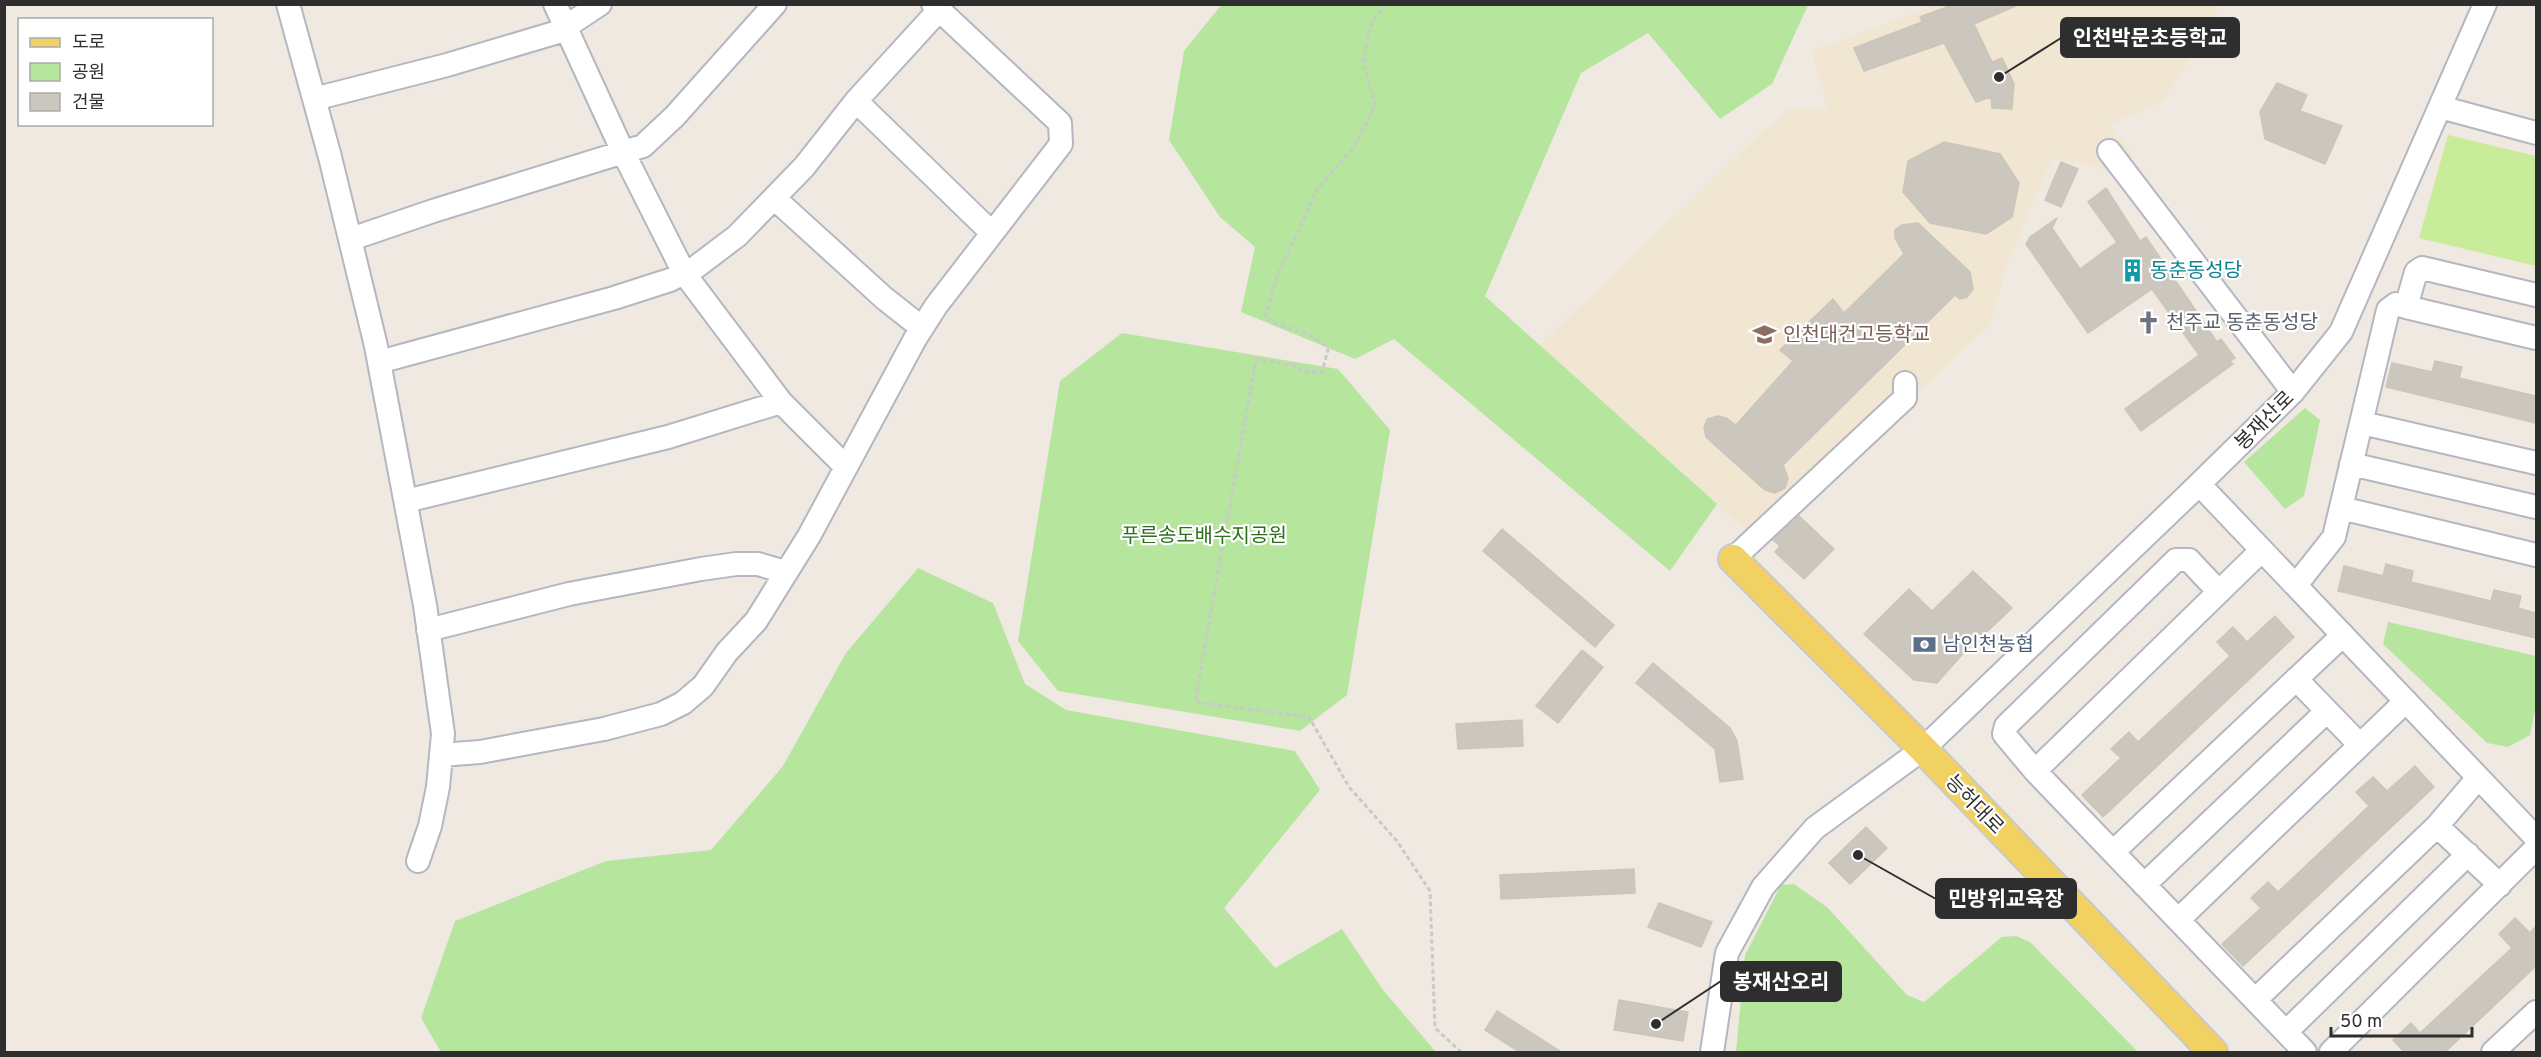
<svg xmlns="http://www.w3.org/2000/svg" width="2541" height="1057" font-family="Overpass,'Noto Sans KR',sans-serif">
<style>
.education{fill:#f0e6d1}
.green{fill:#b6e59e}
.pitch{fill:#c9ec9a}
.building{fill:#cbc7bf;stroke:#cbc5ba;stroke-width:1.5}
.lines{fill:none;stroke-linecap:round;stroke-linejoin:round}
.minor-casing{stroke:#b4b7c1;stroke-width:26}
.major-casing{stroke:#c9c9c9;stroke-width:32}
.path{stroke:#c9c9c9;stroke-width:3;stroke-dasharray:4.5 3;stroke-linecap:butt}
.minor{stroke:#fff;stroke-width:22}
.major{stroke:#f2d163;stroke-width:28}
.labels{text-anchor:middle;stroke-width:4.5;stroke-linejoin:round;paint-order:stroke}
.culture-label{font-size:20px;fill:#0d838f;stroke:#fff;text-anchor:start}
.worship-label{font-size:20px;fill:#5b616d;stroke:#fff;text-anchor:start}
.education-label{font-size:20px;fill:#785e54;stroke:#fff;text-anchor:start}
.street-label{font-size:20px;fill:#2e2e2e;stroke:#fff}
.park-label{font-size:20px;fill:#2c6e1b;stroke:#fff}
.service-label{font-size:20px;fill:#4e5e75;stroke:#fff;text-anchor:start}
.leader{fill:none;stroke:#2e2e2e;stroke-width:2}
.callout-dot{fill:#2e2e2e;stroke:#fff;stroke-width:2}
.callout{fill:#2e2e2e;stroke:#2e2e2e;stroke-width:2}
.callout-label{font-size:21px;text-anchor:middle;font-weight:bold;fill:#fff}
</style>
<rect width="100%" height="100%" fill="#efe9e1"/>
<path class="education" d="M2216,4L2219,8L2163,102L2110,124L2133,156L2105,169L2052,158L2009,259L1990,324L1760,543L1540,345L1789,107L1828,110L1812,51L1938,5Z"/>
<path class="green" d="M1222,4L1808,5L1772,84L1720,119L1648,33L1581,73L1485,296L1717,504L1670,571L1394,339L1355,359L1241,312L1255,247L1220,217L1169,140L1184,51Z
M1122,333L1338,369L1390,430L1347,695L1300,731L1058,691L1018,641L1060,381Z
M2305,408L2320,420L2304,496L2285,509L2244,462Z
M918,568L993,603L1025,684L1066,710L1295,751L1320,790L1224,908L1275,968L1342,929L1383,990L1436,1052H441L421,1018L455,921L606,861L711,850L783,766L846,653Z
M2388,622L2536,656V705L2530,735L2508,747L2487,743L2383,644Z
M1794,884L1828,908L1907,995L1924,1002L2002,937L2016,936L2030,942L2138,1052H1736L1745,955L1781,885Z"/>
<path class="pitch" d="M2448,135L2536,156V266L2419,238Z"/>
<path class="building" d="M1955,4H2020L1974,24L1992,62L2002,58L2014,84L2012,109L1992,108L1991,97L1976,102L1944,43L1864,71L1854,48L1922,22L1920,17Z
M2277,83L2307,95L2300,111L2342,126L2325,164L2265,139L2260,112Z
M1944,142L2000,154L2019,183L2012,217L1986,234L1930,223L1903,192L1908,161Z
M2061,162L2078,169L2061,207L2045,200Z
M2106,188L2140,241L2146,237L2217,342L2221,339L2235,358L2230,361L2233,364L2141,431L2125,409L2199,355L2152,289L2088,333L2026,244L2030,237L2057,218L2052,228L2080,269L2117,242L2088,202Z
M1918,223L1970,272L1973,289L1967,297L1960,299L1955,295L1783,465L1788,478L1785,488L1775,493L1765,490L1706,437L1704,428L1707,419L1718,416L1726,418L1736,425L1793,361L1780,350L1833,299L1844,313L1904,254L1895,238V230L1902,225Z
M2435,361L2462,367L2459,378L2536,396V423L2386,387L2392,363L2432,372Z
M1799,516L1834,549L1804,579L1775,552L1780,546L1773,540Z
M1502,529L1614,625L1595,647L1483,551Z
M2386,564L2413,571L2411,582L2491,601L2494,590L2521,596L2518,608L2536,613V638L2338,591L2344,566L2383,576Z
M1973,571L2012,608L1976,642L1975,640L1937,683L1914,680L1864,634L1909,589L1932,611Z
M2275,616L2294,637L2103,817L2082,795L2121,758L2111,749L2129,732L2138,742L2230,656L2217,642L2233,627L2247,642Z
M1582,650L1603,667L1558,723L1536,706Z
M1653,663L1730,728L1737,741L1743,779L1720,782L1715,749L1636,683Z
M1522,720L1523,746L1458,749L1456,724Z
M2415,766L2434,787L2243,966L2222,944L2261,908L2251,898L2268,882L2278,892L2369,806L2356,792L2373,777L2387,791Z
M1866,827L1887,848L1850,884L1829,863Z
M1634,869L1635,893L1501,899L1500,875Z
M1659,903L1712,922L1701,947L1648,927Z
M2515,918L2530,933L2536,926V966L2444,1053H2405L2393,1040L2411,1023L2420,1033L2512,948L2499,934Z
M1619,1000L1688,1012L1683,1041L1614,1030Z
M1497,1011L1563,1053H1521L1485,1030Z"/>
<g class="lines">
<defs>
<path id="minor" d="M288,4L330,157L376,346L425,605L443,734L438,787L430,826L418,861
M555,4L623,152L684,273L781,402L846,467
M314,99L447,65L558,32L600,4
M856,101L992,233
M2440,107L2536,133
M2109,151L2293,392
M774,198L884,298L922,328
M351,239L433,211L643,146L675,116L775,4
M2406,307L2536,338
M379,362L614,298L670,280L696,267L737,236L804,167L856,101L939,10
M2362,423L2536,463
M2351,464L2536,507
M2199,484L2536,838
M406,501L668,437L781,402
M2341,508L2536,555
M1733,559L1905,398V383
M2296,585L2334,537L2388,310L2396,304L2406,307L2416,272L2422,268L2536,295
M2219,592L2189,560H2176L2006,726L2004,734L2035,771L2305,1052
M428,630L569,594L701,569L736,564H758L785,572
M2296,679L2360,745
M441,755L480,752L604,729L661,714L683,703L703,686L727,652L756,621L809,536L915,339L936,306L1061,144L1060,123L933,4
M2035,771L2262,550
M2437,826L2500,885
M2113,852L2343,635
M2144,885L2327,711
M2178,920L2406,701
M2255,1000L2437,826L2478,778
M2286,1032L2468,854
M1712,1052L1727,953L1763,887L1815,828L1923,749L2188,495L2293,392L2341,332L2485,4
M2331,1052L2536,848
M2493,1052L2536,1012"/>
<path id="major" d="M1733,559L1923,749L2213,1052"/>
</defs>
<use href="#minor" class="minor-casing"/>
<use href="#major" class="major-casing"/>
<path class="path" d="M1386,4L1372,22L1363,61L1375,105L1354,147L1317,190L1278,274L1265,317C1283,331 1314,329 1328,350L1322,372L1302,371L1296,366L1256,359L1195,702L1309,717L1349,787L1397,841L1430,891L1435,1028L1461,1052"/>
<use href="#minor" class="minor"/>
<use href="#major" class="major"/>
</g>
<defs>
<symbol id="building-bare" viewBox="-9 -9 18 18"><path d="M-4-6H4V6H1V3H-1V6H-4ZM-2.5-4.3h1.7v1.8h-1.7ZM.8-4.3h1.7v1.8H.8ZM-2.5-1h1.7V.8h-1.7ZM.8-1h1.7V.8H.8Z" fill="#0f9aa8" stroke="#fff" stroke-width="2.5" paint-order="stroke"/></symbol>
<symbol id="church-bare" viewBox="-9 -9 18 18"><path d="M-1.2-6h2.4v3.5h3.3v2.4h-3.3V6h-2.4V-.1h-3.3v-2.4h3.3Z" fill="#6b7280" stroke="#fff" stroke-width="2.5" paint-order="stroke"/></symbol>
<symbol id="school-bare" viewBox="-9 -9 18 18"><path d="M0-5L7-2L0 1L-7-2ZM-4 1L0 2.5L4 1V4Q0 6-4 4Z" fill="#8d6e63" stroke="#fff" stroke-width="2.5" paint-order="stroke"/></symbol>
<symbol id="bank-bare" viewBox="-9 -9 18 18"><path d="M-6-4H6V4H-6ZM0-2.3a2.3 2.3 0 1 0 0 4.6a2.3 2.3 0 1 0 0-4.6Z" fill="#5c6f8a" stroke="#fff" stroke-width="2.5" paint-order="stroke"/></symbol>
</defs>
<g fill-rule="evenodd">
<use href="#building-bare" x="2116" y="254" width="33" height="33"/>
<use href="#church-bare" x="2132" y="306" width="33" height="33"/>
<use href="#school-bare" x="1748" y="318" width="33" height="33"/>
<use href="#bank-bare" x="1908" y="628" width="33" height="33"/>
</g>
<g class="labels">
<g class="culture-label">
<text x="2150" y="277">동춘동성당</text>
</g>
<g class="worship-label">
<text x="2166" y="329">천주교 동춘동성당</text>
</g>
<g class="education-label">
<text x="1783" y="341">인천대건고등학교</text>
</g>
<g class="street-label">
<text transform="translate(2264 420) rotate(-45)" y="7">봉재산로</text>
<text transform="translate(1975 804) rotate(46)" y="7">능허대로</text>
</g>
<g class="park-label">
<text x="1204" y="542">푸른송도배수지공원</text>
</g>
<g class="service-label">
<text x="1942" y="651">남인천농협</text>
</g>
</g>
<path class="leader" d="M1999 77L2061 38M1858 855L1936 899M1656 1024L1721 981"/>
<g class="callout-dot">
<circle cx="1999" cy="77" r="6"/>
<circle cx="1858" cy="855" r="6"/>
<circle cx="1656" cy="1024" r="6"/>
</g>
<g class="callout">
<rect x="2061" y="18" width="178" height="39" rx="6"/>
<rect x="1936" y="879" width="140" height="39" rx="6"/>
<rect x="1721" y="962" width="120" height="39" rx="6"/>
</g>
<g class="callout-label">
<text x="2150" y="45">인천박문초등학교</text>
<text x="2006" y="906">민방위교육장</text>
<text x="1781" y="989">봉재산오리</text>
</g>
<rect width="2541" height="1057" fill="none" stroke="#2e2e2e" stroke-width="12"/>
<rect x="18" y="18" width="195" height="108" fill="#ffffff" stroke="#ababab" stroke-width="1.5"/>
<rect x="30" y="38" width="30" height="9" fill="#f2d163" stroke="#ababab" stroke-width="1.5"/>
<text x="72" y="48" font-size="18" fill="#2e2e2e">도로</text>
<rect x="30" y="63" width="30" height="18" fill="#b6e59e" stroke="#ababab" stroke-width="1.5"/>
<text x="72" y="78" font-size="18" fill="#2e2e2e">공원</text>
<rect x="30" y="93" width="30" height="18" fill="#cbc7bf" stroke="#ababab" stroke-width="1.5"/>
<text x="72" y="108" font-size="18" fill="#2e2e2e">건물</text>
<path d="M2331 1027v9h141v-9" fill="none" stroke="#2e2e2e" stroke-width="3"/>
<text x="2340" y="1027" font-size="18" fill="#2e2e2e" stroke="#ffffff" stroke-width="4.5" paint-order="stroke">50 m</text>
</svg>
